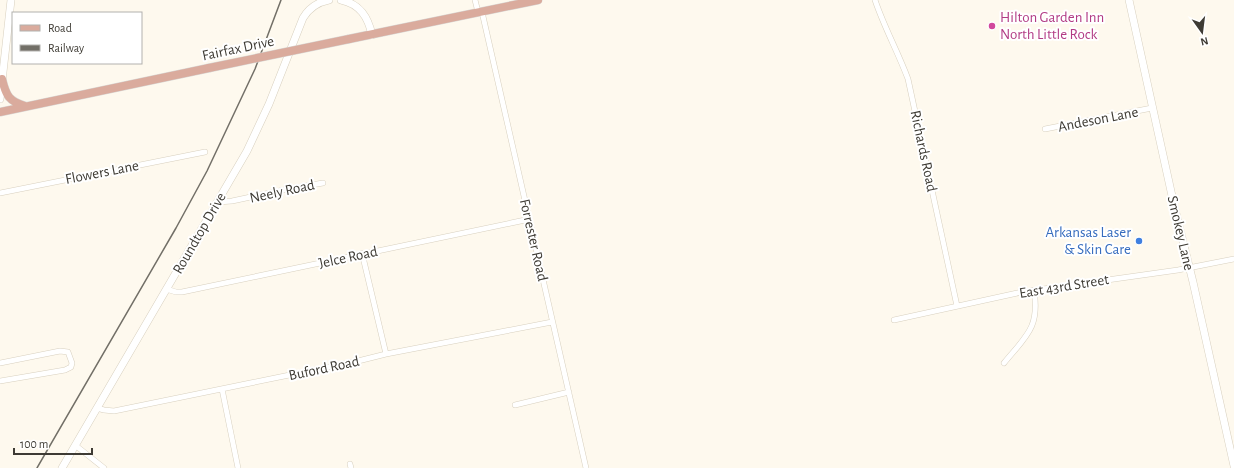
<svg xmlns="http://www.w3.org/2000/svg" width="1234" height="468" font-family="'Alegreya Sans',sans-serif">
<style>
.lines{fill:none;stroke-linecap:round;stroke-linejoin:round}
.street-casing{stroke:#d8d0bf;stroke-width:6}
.secondary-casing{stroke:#d8d0bf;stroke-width:8}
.primary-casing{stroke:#d8d8d6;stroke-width:9}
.street{stroke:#fff;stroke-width:5}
.secondary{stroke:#fff;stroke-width:7}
.primary{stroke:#daab9d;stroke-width:8}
.rail{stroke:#726f67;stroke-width:1.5}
.primary-bridge-casing{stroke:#d8d8d6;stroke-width:9;stroke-linecap:butt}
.primary-bridge{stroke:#daab9d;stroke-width:8}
.hotel-dot{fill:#d1479c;stroke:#fff;stroke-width:1.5}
.shop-dot{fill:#3f7fe0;stroke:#fff;stroke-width:1.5}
.labels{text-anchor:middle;stroke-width:4;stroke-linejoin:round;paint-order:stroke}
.hotel-label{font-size:15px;fill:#b23c85;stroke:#fff;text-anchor:start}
.street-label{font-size:15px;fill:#3e3b34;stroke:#fff}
.shop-label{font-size:15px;fill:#366cbe;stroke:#fff;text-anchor:end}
</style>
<rect width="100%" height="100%" fill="#fef9ee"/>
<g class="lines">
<defs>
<path id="street" d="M475,0L478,12
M875,0C884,27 898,52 908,79L957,306
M482,12L586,468
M1045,129L1152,108
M0,193L205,152
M217,202L232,201L288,189L323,183
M362,253L386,354
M166,289L176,292H182L530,219
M894,320L1022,292L1178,270L1234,259
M0,363L60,351L68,352L72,363L71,367L65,370L0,381
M1004,363C1026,336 1040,328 1034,290
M222,389L238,468
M515,405L569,392
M97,408L104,410L114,411L358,361L386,354L552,322
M75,445L104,468
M350,464L351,468"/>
<path id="secondary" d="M341,0C360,4 368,17 372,35
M1129,0L1174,205L1193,282L1234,466
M0,99L11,0
M62,468L247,151L269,104L303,18C309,8 318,2 329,0"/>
<path id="primary" d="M349,39L538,0
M2,79C6,96 9,101 25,106
M0,112L209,68"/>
</defs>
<use href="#street" class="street-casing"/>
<use href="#secondary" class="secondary-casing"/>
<use href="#primary" class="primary-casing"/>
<use href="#street" class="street"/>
<use href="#secondary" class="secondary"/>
<use href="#primary" class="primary"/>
<path class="rail" d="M37,468L176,228L207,171L255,69L281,0"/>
<defs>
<path id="primary-bridge" d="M209,68L349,39"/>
</defs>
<use href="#primary-bridge" class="primary-bridge-casing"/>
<use href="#primary-bridge" class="primary-bridge"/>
</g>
<circle class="hotel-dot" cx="992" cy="26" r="4"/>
<circle class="shop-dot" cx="1139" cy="241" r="4"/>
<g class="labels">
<g class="hotel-label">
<text x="1000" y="22">Hilton Garden Inn<tspan x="1000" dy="17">North Little Rock</tspan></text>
</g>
<g class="street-label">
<text transform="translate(238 48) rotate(-12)" y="5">Fairfax Drive</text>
<text transform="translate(1098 119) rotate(-11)" y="5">Andeson Lane</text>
<text transform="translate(924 151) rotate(78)" y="5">Richards Road</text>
<text transform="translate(102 172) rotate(-11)" y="5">Flowers Lane</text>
<text transform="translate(282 191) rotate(-12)" y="5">Neely Road</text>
<text transform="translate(199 233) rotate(-60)" y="5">Roundtop Drive</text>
<text transform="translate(1181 233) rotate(77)" y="5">Smokey Lane</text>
<text transform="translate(534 240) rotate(77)" y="5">Forrester Road</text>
<text transform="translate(348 257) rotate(-12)" y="5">Jelce Road</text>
<text transform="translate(1064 286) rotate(-9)" y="5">East 43rd Street</text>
<text transform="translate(324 368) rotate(-12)" y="5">Buford Road</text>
</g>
<g class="shop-label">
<text x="1131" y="237">Arkansas Laser<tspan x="1131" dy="17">&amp; Skin Care</tspan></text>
</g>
</g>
<rect x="12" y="12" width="130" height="52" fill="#ffffff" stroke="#b2b1ae"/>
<rect x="20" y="25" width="20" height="6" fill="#daab9d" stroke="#b2b1ae"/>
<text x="48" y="32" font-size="12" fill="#3e3b34">Road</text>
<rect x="20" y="45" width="20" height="6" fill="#726f67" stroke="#b2b1ae"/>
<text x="48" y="52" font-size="12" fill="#3e3b34">Railway</text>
<g transform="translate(1202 32) rotate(166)" stroke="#ffffff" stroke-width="3" paint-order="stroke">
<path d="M0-3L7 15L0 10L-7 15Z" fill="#3e3b34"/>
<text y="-6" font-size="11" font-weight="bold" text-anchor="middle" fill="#3e3b34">N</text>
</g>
<path d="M14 448v6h78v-6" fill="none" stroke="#3e3b34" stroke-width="2"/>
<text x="20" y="448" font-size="12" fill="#3e3b34" stroke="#ffffff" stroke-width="3" paint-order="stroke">100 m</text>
</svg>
